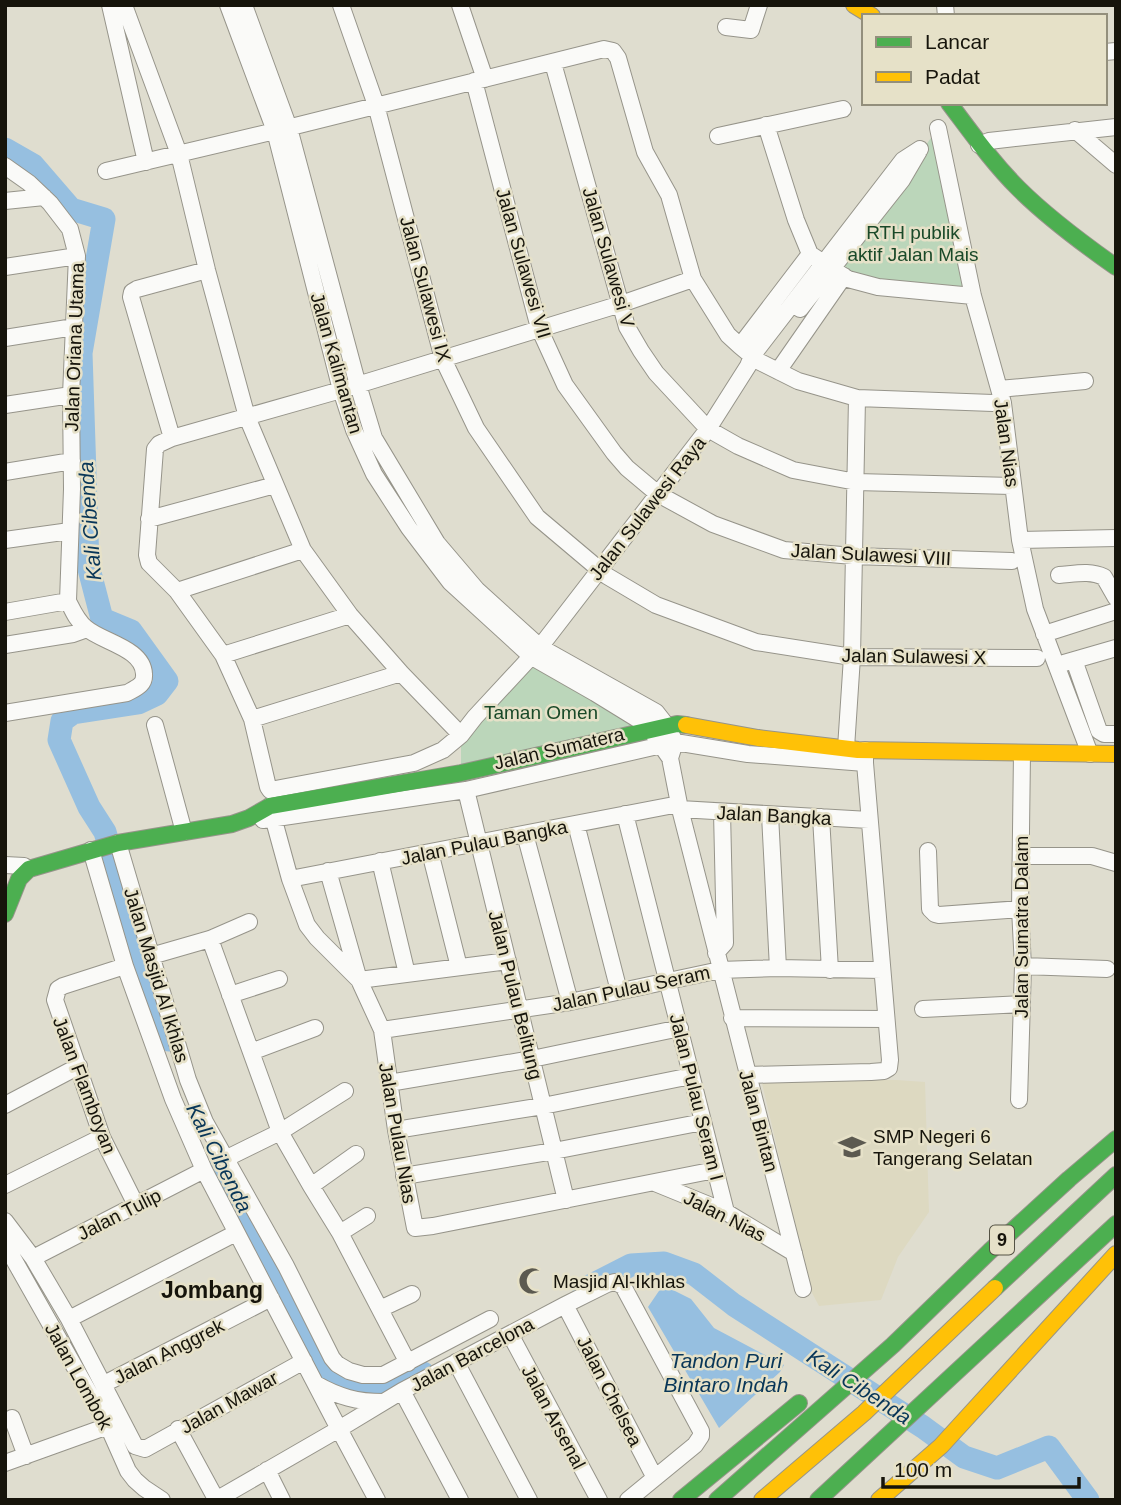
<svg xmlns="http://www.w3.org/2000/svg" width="1121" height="1505" font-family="Helvetica,sans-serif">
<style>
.built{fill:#ddd9c1}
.green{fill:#bbd6ba}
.water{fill:#96bfe0}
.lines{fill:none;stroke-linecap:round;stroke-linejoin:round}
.river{stroke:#96bfe0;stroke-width:23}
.street-casing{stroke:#96948a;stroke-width:18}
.fast-casing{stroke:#96948a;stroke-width:18}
.slow-casing{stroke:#96948a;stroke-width:18}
.street{stroke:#fafaf8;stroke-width:16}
.fast{stroke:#4caf50;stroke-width:16}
.slow{stroke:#ffc107;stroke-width:16}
.labels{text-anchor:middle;stroke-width:5;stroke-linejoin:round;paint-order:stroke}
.shield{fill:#e6e1c8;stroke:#545244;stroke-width:2}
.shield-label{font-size:18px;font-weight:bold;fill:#16140b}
.park-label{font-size:19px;fill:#194928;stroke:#e6e1c8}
.street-label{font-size:19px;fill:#16140b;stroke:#e6e1c8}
.poi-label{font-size:19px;fill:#16140b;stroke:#e6e1c8;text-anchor:start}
.water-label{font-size:21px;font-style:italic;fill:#083658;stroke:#e6e1c8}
.quarter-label{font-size:23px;font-weight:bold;fill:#16140b;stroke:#e6e1c8}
</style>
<rect width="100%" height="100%" fill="#dfddcf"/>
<path class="built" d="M761,1079L897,1080L925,1082L929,1212L898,1257L881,1300L819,1306L796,1263L795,1224Z"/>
<path class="green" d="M938,128L973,296L878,287L833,269L881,208Z
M532,657L651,730L461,773V735Z"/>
<path class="water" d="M663,1285L691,1299L714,1328L784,1365L780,1372L719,1428L648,1307Z"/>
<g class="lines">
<path class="river" d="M5,149L33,165L71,209L104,219L81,353L88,565L102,619L131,631L167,681L157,694L138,703L73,713L62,721L59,740L89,807L105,832L135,937L169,1040
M221,1165L329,1370C349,1384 373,1393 398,1385C406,1383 415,1377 423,1373
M584,1289L631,1265L664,1263L694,1274L734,1305L923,1427L964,1457L997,1468L1049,1447L1088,1500"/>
<defs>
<path id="street" d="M110,5L146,162
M124,5L179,154L207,270L247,417L303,550L350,615L401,673L461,735
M228,5L275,131L341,390L354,430L374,474L409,528L450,582L532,657L595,693L647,725L670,758
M244,5L289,128L356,378L374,438L437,543L477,590L540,647L656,712L667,726L675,742L670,758L680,809L803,1289
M341,5L376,105L443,359L476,428L537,517L607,576L656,605L756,642L852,657L1037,658
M460,5L485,79
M945,5L946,16
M726,27L751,30L759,5
M1105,52L1116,51
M553,63L627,327L641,351L656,373L708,429L738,446L793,470L856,482L1012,486
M474,81L539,328L565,385L614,453L627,468L658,494L713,524L784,550L853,556L1012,561
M766,125L796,220L810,254L848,279L878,287L973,296
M938,128L973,296L1003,403L1020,540L1035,609L1090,754
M1075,130L1116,165
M718,136L843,109
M979,145L989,141L1116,127
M5,166L29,183L50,203L70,229L77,256L71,395L72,489L68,601C73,611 77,621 86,628C102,642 143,648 144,674C145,685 136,688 127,693L5,713
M106,171L275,131L604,49L613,51L618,58L645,152L669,195L693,279L728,335L740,346L758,361L798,381L857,398L993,403
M5,201L44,197
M5,267L77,256
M693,279L621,304L341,390L172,438L159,444L155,449L147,555L149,563L177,591L223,655L252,719L268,787L270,790L414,763L443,750L461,735L475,717L540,647L708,429L748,366L752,356L903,160L920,149
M800,309L902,180L919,151
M5,338L74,327
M740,346L810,254
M778,371L844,276
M999,389L1085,381
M5,405L71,395
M172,438L131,297L132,292L137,289L207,270
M5,472L72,461
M149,519L275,485
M5,540L70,531
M1020,540L1116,538
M1059,575C1074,574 1090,570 1104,577L1116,598
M177,591L303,550
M5,612L68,601
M1044,634L1116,611
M5,645L73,634L87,629
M223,655L350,615
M1074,660L1099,731L1104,734H1116
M1064,663L1116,648
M252,719L401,673
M155,725L184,832
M846,748L852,657L857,398
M466,790L566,1200
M270,806L290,879L307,925L317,938L359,980L382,1030L396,1130L415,1228L433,1226L715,1170
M680,809L869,820
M625,814L726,1212
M770,815L778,968
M821,817L830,970
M263,820L466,790L675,742L748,754L865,763V750
M576,824L619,991
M525,834L570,1002
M118,843L188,1080L205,1122L286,1266L332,1358L337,1364L349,1371L363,1375H383L490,1319
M91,850L125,966L173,1099L204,1170L339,1429L377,1500
M928,851L930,909L935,914L939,915L1020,909
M430,852L459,967
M1021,856H1092L1116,863
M380,861L407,974
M5,865L24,866L29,869
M328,871L359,980L508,961
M290,879L679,804
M210,939L280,1132L311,1186L340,1233L408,1363
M716,953L725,943L722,812
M151,956L210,939L249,922
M125,966L63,986L58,989L55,1000L102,1137L136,1205
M1023,966L1107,969
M230,995L279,979
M923,1009L1022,1004
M732,1018L886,1019
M382,1030L570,1002L720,970L778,968L882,970
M251,1052L315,1028
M747,1075L871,1072L884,1071L889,1068L890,1060L865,763
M389,1083L532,1059L680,1028
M1019,1100L1023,966L1020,909L1022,753
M5,1105L79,1066
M396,1130L543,1106L691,1076
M225,1159L280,1132L345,1091
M404,1176L554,1151L703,1122
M655,1183L726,1212L794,1253
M5,1185L102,1137
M311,1186L356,1154
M5,1221L33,1258L69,1319L135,1446L145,1449L304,1361
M340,1233L367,1216
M5,1244L108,1426L128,1471L135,1480L144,1488L162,1500
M33,1258L204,1170
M565,1305L655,1478
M380,1309L412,1294
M69,1319L236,1233
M510,1334L599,1500
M456,1362L529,1500
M104,1384L271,1298
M316,1384C339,1397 357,1402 383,1402
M402,1391L460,1500
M12,1418L26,1456
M178,1429L216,1499
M5,1463L108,1426
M267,1470L282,1500
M216,1500L339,1429L402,1391L565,1305L607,1284L615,1282L623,1286L701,1431V1436L695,1445L628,1500"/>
<path id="fast" d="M949,103C971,132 992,162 1018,188C1048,218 1082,243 1116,267
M5,914L19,879L29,869L118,843L232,824L249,818L270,806L461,773L677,724L686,725
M995,1288L1116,1175
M681,1500L799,1403
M717,1500L893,1345L990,1251L1069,1179L1116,1139
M818,1500L1116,1224"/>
<path id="slow" d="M854,5L872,16
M686,725L758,738L858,750L1116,754
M762,1500L864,1413L995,1288
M879,1500L941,1446L1116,1254"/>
</defs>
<use href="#street" class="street-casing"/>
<use href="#fast" class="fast-casing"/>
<use href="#slow" class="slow-casing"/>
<use href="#street" class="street"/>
<use href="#fast" class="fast"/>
<use href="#slow" class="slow"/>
</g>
<defs>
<symbol id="school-bare" viewBox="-9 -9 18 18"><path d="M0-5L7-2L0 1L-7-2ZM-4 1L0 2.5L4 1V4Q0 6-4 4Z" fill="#5c5a50" stroke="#e6e1c8" stroke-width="2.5" paint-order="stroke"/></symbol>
<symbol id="mosque-bare" viewBox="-9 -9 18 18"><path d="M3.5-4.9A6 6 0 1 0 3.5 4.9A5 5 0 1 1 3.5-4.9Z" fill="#5c5a50" stroke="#e6e1c8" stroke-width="2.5" paint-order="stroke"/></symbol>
</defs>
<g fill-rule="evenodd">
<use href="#school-bare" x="833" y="1128" width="38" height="38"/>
<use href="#mosque-bare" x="513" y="1262" width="38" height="38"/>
</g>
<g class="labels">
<rect class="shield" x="990" y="1225.5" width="24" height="29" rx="5"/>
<g class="shield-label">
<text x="1002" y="1246">9</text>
</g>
<g class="park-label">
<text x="913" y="239">RTH publik<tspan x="913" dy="22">aktif Jalan Mais</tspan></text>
<text x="541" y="719">Taman Omen</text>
</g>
<g class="street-label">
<text transform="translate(609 257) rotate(74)" y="7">Jalan Sulawesi V</text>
<text transform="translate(524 263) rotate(74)" y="7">Jalan Sulawesi VII</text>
<text transform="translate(426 289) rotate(75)" y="7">Jalan Sulawesi IX</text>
<text transform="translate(74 347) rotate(-88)" y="7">Jalan Oriana Utama</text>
<text transform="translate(337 363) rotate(74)" y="7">Jalan Kalimantan</text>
<text transform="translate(1007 443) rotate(82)" y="7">Jalan Nias</text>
<text transform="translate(647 508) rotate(-52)" y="7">Jalan Sulawesi Raya</text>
<text transform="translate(871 554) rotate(3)" y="7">Jalan Sulawesi VIII</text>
<text transform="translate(914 656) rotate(1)" y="7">Jalan Sulawesi X</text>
<text transform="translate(559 748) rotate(-13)" y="7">Jalan Sumatera</text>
<text transform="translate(774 815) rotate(3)" y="7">Jalan Bangka</text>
<text transform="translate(484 842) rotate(-11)" y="7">Jalan Pulau Bangka</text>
<text transform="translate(1021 927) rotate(-90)" y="7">Jalan Sumatra Dalam</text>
<text transform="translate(157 975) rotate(73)" y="7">Jalan Masjid Al Ikhlas</text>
<text transform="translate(631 988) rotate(-12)" y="7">Jalan Pulau Seram</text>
<text transform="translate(516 995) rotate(76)" y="7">Jalan Pulau Belitung</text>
<text transform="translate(85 1085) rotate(69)" y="7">Jalan Flamboyan</text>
<text transform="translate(697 1097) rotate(76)" y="7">Jalan Pulau Seram I</text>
<text transform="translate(759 1121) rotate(75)" y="7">Jalan Bintan</text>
<text transform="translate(398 1133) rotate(80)" y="7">Jalan Pulau Nias</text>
<text transform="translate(119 1214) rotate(-27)" y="7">Jalan Tulip</text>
<text transform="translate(725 1216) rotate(27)" y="7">Jalan Nias</text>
<text transform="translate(169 1351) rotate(-27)" y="7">Jalan Anggrek</text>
<text transform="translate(472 1354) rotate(-28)" y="7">Jalan Barcelona</text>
<text transform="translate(79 1376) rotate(61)" y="7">Jalan Lombok</text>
<text transform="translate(610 1391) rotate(63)" y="7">Jalan Chelsea</text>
<text transform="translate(229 1402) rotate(-29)" y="7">Jalan Mawar</text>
<text transform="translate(554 1417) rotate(62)" y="7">Jalan Arsenal</text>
</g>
<g class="poi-label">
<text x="873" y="1143">SMP Negeri 6<tspan x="873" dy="22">Tangerang Selatan</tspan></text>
<text x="553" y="1288">Masjid Al-Ikhlas</text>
</g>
<g class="water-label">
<text transform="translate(90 521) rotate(-94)" y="7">Kali Cibenda</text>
<text transform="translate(219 1158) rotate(63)" y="7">Kali Cibenda</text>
<text x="726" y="1368">Tandon Puri<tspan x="726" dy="24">Bintaro Indah</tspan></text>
<text transform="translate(859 1387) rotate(33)" y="7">Kali Cibenda</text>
</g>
<g class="quarter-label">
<text x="212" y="1298">Jombang</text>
</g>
</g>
<rect width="1121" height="1505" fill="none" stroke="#16140b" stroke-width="14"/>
<rect x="862" y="14" width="245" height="91" fill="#e6e1c8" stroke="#938f7c" stroke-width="2"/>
<rect x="876" y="37" width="35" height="10" fill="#4caf50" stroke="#938f7c" stroke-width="2"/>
<text x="925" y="49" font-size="21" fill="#16140b">Lancar</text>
<rect x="876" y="72" width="35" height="10" fill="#ffc107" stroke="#938f7c" stroke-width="2"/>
<text x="925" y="84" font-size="21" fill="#16140b">Padat</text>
<path d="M883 1477v10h196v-10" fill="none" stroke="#16140b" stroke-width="3.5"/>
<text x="894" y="1477" font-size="21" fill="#16140b" stroke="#e6e1c8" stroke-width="5" paint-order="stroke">100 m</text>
</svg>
